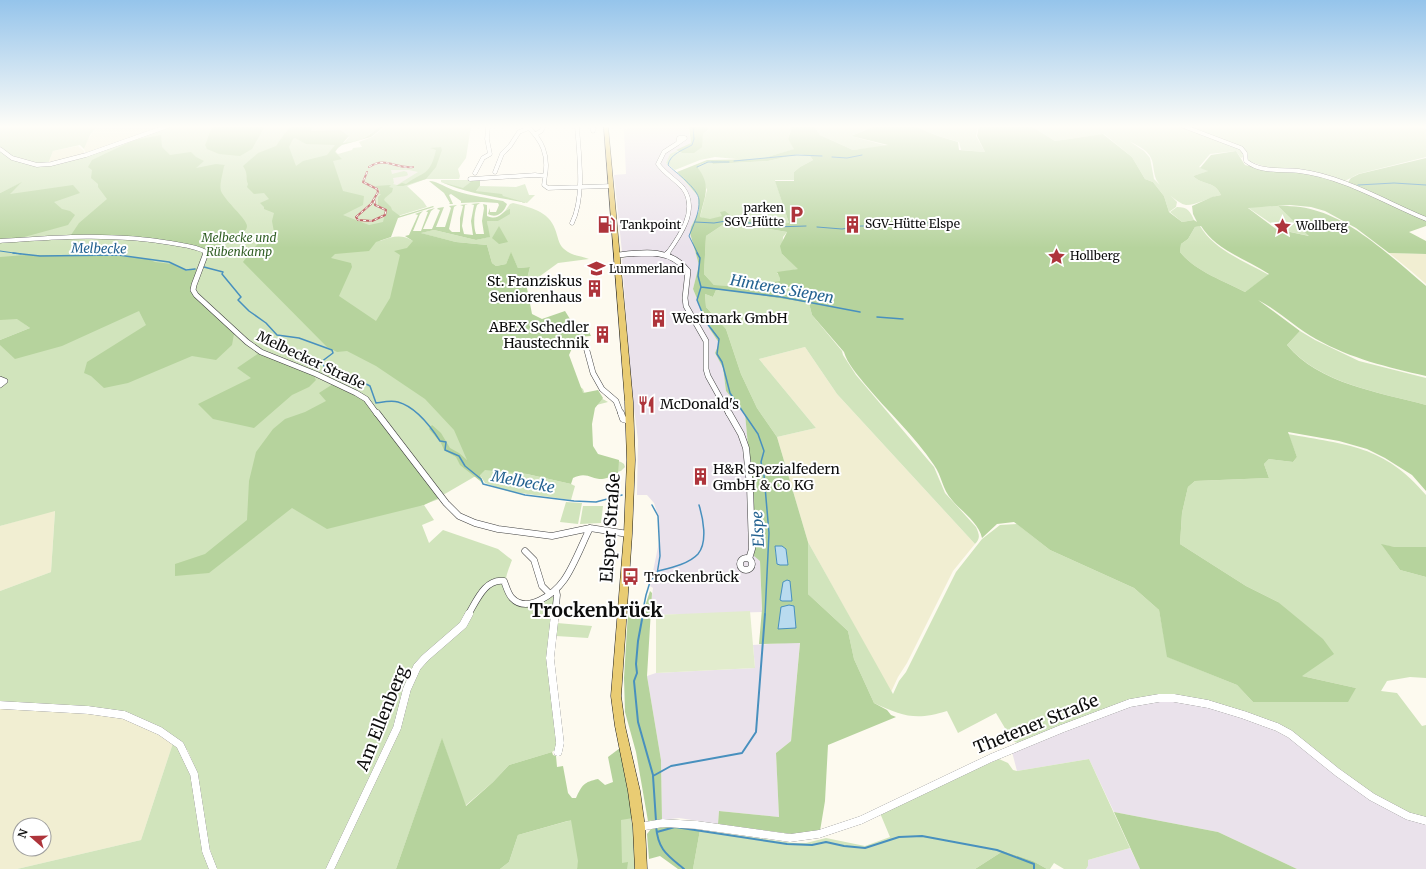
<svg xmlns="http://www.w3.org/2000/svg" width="1426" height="869" font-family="Merriweather,serif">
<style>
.industrial{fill:#eae2eb}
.farmland{fill:#f1eed2;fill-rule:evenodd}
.green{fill:#d1e4bc}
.forest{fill:#b6d39d;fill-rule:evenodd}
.pitch{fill:#e2eccd}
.plaza{fill:#ede9df}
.water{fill:#b9dbef;stroke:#4890be}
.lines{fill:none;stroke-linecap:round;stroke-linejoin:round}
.stream-far2{stroke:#4890be;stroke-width:1}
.stream-far1{stroke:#4890be;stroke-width:1.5}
.stream{stroke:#4890be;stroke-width:2}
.minor-far3-casing{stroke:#404040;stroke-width:4.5}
.minor-far2-casing{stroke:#404040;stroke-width:6}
.minor-far1-casing{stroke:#404040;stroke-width:7}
.minor-casing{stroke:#404040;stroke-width:8}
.primary-casing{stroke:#1e1e1e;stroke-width:1}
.minor-far3{stroke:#fff;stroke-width:4}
.minor-far2{stroke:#fff;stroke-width:5}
.minor-far1{stroke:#fff;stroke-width:6}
.minor{stroke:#fff;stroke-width:8}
.primary{fill:#e9cc73;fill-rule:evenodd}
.rail-casing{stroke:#ae343b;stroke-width:2}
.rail{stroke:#fff;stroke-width:1;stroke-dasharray:3;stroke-linecap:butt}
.labels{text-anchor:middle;stroke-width:4;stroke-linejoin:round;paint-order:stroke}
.far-poi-label{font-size:12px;fill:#0d0d0d;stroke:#fff;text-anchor:start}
.far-park-label{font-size:12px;font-style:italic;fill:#315e25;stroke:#fff}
.far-water-label{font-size:13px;font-style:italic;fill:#246291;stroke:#fff}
.poi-label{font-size:14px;fill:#0d0d0d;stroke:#fff;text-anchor:start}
.street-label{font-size:14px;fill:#0d0d0d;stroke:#fff}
.water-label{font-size:15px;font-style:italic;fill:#246291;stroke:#fff}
.near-street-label{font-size:17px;fill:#0d0d0d;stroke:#fff}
.near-quarter-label{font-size:19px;font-weight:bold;fill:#0d0d0d;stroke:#fff}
</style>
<rect width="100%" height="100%" fill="#fdfaef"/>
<path class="industrial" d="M642,126H688L691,143L670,154L666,163L678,174L698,196L699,211L691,227L690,233L699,265L693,289L709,328L719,343L715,353L723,368L726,391L745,414L760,561L762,612L656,615L650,613L653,588L650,586L659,542V519L654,503L647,495H637L638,440L631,385L622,259L628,256V252H622L614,175L626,174L624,129Z
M800,642L791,741L776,753L779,817L719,811L718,824L679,818L662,820L661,760L647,676L656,673L755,668L753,645Z
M1170,700L1196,703L1265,725L1293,740L1426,824V869H1297L1218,832L1114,812L1089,759L1017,771L1012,752L1127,707L1152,701Z
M1130,848L1140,869H1086L1088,866V860Z"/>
<path class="farmland" d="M98,126H161L160,128L86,153L84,149L88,139Z
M78,146L84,151V154L48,164L53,151Z
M1389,253L1426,254V284L1411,271Z
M805,347L837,394L975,544L953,571L907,663L898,677L891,692L808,542L777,437L816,428L759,359Z
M55,510L51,572L0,591V526Z
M0,707L120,716L142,724L173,743L141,840L17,869H0ZM20,825H44V849H20Z"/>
<path class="green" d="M0,126H98L90,135L84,149L80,145L53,151L48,164L50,165L160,129L161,126H315L314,128L318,126H380C366,138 361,141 343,144L349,137L346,134L334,150L338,154L352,150L353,148L362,147L359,142L372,137L386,126H471L466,158L458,169L460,176L459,179H426L407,186L423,201L427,207L401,215L392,219L380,241C391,237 401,234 411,240L490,260L510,299L560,343L579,386L583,389L586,397L601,398L608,402L585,408L587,451L621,462L624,464L625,467L621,471L616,472L514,473L527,474L571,484L575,486L571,500L507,491L485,483L480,475L474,477L443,495L439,499L420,506L424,505L434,520L422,525L429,543L443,530L498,549L512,560C502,586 503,586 523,605L549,597H555L548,659L557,743L555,750L552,752L509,765L493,782L465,806L442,739L396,869H216L208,843L195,768L188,751L179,741L131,714L0,704V591L51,572L55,511L0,526V386L8,382L0,378V345L34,332L22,319H18L30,328L0,340V202L21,183L0,193V150L8,157L14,158L0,149Z
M707,126H788L791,130L788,139L795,149L760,159L747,160L715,157L700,160L675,170L666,163L670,154L676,151L682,153L702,141L703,134L710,129Z
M814,126H874L851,136L888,146L853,150L820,135Z
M914,126H978L976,136L985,152L961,150L959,142L938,136Z
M1031,126H1182L1237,147L1243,153V157L1241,158L1236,151L1210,154L1199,167L1209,171L1193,176C1203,186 1214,180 1221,195C1209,197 1198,205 1186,205C1178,204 1159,186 1156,179C1153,172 1154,164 1151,158C1147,149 1136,145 1129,141L1144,151L1150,158L1154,179L1177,202L1176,207L1169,212L1164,196L1153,182L1145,179L1132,157L1104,134L1055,141Z
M1185,126H1415L1426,129V157L1358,174L1345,181L1269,168L1248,161V154L1243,148Z
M799,154L810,156L813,160L800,167L794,172V180H775L789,223L769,224L752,218L723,216L710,220L700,217L707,190L698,168L699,165L710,161L713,164L768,161Z
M441,180H473L463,189L441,182Z
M525,184L529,195H535L527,203L476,191L480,186L516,187Z
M513,203C529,207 549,211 555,229C558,236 558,244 564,249C571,256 582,256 589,259L558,263L536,279L526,283L530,267L518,268L511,253L506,264L496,266L492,263L487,245L456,242L420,233L434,230L476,240L489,237L487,221H498L510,204Z
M1278,206L1310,236L1276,229L1272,224L1247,207Z
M1177,207C1188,207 1190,211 1194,220L1182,222L1170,212Z
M724,224H740L787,232L783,237L782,254L799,269L777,273L781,278L780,281L770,282L779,286L820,295L810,299L735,286L714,285L704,274L706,236Z
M1200,226C1214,250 1246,262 1269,275L1245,292C1224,281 1195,271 1180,252L1181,244L1188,239L1195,227Z
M716,290L732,291L809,303L812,315L842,351L843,355L856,375L934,467L945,493L976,527C979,534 981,538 975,544L837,394L805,347L759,359L816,428L777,437L757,408L741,374L726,329L706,307L705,294L713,297Z
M1300,331L1315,340L1359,361L1426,378V405C1379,392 1320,384 1287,345Z
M1288,434C1347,445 1384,445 1426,495V547H1395L1382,545L1400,570L1426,577V678L1410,677L1387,681L1381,691L1397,693L1422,726L1426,725V819L1406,814L1370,792L1301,740L1280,726L1167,694L1046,732L1017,743L1012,740L996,713L958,733L947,711C916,721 902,716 874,703L854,659L848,631L808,594V542L893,694L899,681L906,672L956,572L982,539L1000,525L1017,524L1050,550L1134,588L1159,610L1168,657L1237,685L1253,702L1356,688L1302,676L1278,602L1246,586L1180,544L1182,513L1188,487L1195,481L1269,478L1264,464L1269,459L1293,462L1297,457Z
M566,502L582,503L578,524L560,522Z
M583,506H603L601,523L580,524Z
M557,623L592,626L588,638L556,636Z
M173,743L178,747L190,764L212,869H17L141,840Z
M999,759L1008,763L1013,770L1017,771L1089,759L1130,848L1088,860V866L1086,869H1064L1054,863L1050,869H1047L1033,861L1003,851L975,869H693L700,830L794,843H806L826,838L865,846L890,837L880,813L971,771Z
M629,811L633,828L636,869H578V865L577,869H500L509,862L518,835L568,821L567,818Z"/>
<path class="forest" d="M215,126H265L252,149L240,156L219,154L207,149L205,145C209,138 208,131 215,126Z
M292,126H318L312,128L311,131L340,130L349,136L343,143C361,141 367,138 380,126H385L371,137L342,145L338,148L335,152L342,159L333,161L343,191L364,196L363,205L343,215L369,225L383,222L384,218L383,217L387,212L386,210L378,206V197L381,194H379L380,190L375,186L391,185L389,187L393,188L392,192L385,198L384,200L391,207L392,210L400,216L433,206L434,207L398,218L391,237L376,242L369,251L335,254L331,258L351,263L352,267L339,296L376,321L390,298L400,255L394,251L407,248L413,241L405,236L409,235L418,215L415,214L423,211L420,214L413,231H421L428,212H426L428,210L435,208L431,211L423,229H432L440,210L437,209L438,208L444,207L436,227H445L451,208L449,206L457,205L454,207L449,229L452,232H460V218L463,206L460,205L468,204L465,205L462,226L464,234L473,235L471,221L474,205L471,204L480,203L477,205C474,214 473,225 476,234H484L482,221L484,208L483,204L487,205V216C500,221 500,212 510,209V214L498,221H487L490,237L476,240L434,230L421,233L456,242L487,245L492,263L496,266L506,264L511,252L518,268L530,267L526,283L532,314L542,319L565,311L575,327L587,328L591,336L577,337L569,355L583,393L598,390L603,398L595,408L592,424L593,446L598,454L619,460L618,474C613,475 607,479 602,479C591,479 586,471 573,478L571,484L527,474L485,470L480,475L484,484L460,465L456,457L444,450L441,443L429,429L432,425L441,433L450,448L459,453L467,460L454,430L425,399L376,366L347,351L337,352L327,347L243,262C252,250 260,239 274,232L272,221L274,213L264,209V207L260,203L269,199L264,193L254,194L247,187L248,184C245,178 249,175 243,166L258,153L276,146L285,133ZM295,138L306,144L335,145L327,155L303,161L296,166L289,147L293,139Z
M689,126H706L709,129L703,134L702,147L694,153H682L676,150L691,143Z
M789,126H814L820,135L853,150L888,145L851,136L875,126H914L938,136L958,142L959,150L985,152L977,136L979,126H1031L1055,141L1103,134L1132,157L1145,179L1153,182L1164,196L1169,212L1182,222L1194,220L1197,222L1193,214L1192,206L1212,197L1221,195C1214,180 1203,186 1193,176L1208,171L1200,168L1211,155L1236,151L1245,165L1249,166L1316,175L1348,185L1426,219V226L1409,232L1426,241V254L1389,253L1356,228L1325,211L1311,207L1290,205L1248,208L1276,229L1309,236L1278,206C1290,206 1302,206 1314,210C1353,220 1395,260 1426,286V376C1387,367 1352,359 1316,339C1296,328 1278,310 1258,300L1300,331L1287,345C1319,384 1379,392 1426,405V491L1412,475L1385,458L1367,449L1339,441L1288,432L1297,457L1293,462L1269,459L1264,464L1269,478L1195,481L1188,487L1182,513L1180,544L1246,586L1278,602L1323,639L1334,654L1302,676L1356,688L1348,702H1253L1237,685L1167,657L1159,610L1134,588L1050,550L1014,522L997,524L982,538C979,523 961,511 952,500C942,489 942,476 934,465C914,435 887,411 864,383C857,374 847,363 844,352L812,315L809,303L732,291L716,290L713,297L705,294L706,307L726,329L741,374L757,408L777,437L808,542V594L848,631L854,659L874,703L887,710L891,715L896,717L828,745L825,801L820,831L799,835L718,824L719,811L779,817L776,753L791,741L800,643L759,644L762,609L760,561L754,556L752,487L745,414L726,391L723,368L715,353L719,343L709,328L693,289L699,265L690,233L691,227L699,211L698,196L677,172L707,160L760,159L794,149L788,139L791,130ZM799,154L810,156L813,160L800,167L794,172V181H775L789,223L769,224L752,218L731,216L725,211L720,212L722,216L710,219L700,217C704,197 712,187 698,168L699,165L710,161L713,164L768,161ZM724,224H740L787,232L780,246L782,254L798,269L777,272L780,278V281L769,282L819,295L810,299L735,286L714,285L704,274L706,236ZM1201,226C1216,250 1246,259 1269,274L1245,292C1224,281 1195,271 1180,252L1181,244L1188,239L1195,227ZM775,546L786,549L788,565L777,564Z
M161,135L162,147L170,155L191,152L196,157L204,161L196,168L216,164L225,165L224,166C223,173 219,185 221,191C225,201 247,219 247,226C247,236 218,249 209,249C205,250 203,248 200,247L108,235H71L79,223L107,199L98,187V184L91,178L92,170L88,167L92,160L134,140Z
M441,147L442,150L436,167L426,179L403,186H396L402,183L406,184C424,171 430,176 436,150L430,148Z
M1426,158V218L1350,184L1348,182L1351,178L1359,174Z
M473,180H480V186L476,191L502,194L503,196L527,203C498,197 468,194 441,182L463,188Z
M429,181C438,181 448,189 456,191C471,196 488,198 503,201L507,204C504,212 497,219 488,214L490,208V212H496L499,205L498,203L482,202L461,203V201L451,194L449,195L453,204H449L450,203L444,193Z
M22,182L10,194L73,185L80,193L54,202L62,209L70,211L75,215L68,225L17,239L0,241V193Z
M499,226L508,242L499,244L492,238Z
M25,255L120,256L148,259L155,262L172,264L187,271L197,268L192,289L234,334L232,345L216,360L192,356L128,383L104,388L91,376L84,373L87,362L146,325L139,311L62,346L15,359L0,345V340L30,328L17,319L0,320V257Z
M259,353L314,376L316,380L309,387L292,395L254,428L213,419L198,404L251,378L237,368Z
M333,384L365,401L430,484L438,498L424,505L327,529L292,508L209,573L175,576V564L205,554L247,520L249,481L256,452L273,429L285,419L305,412L326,401L319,393Z
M1381,544L1395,547H1426V577L1400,570Z
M650,591L652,593L647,676L661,760L662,820L648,821L636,752L625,712L624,678L628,612H643Z
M442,738L466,806L493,782L509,765L552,752L553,755L556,756L557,767L563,766L568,793L572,798H576C582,785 584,782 598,779L605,785L613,782L608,757L620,748L633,818L621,820L622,863L628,862L627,869H577L578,861L571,820L518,835L509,862L500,869H396Z
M1114,812L1218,832L1297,869H1140Z
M667,827L700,830L693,869H678L660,856L649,859L647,834L651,829Z
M1003,851L1033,861L1047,869H975Z"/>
<path class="pitch" d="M750,611L755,668L656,673V615Z"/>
<path class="plaza" d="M391,170H409L418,172L397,185L393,184L394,183L393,178L406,176L408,175L407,172L404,171L392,174Z"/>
<path class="water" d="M775,546H782L786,549L788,565H780L777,564Z
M787,580L790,581L792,601H782L780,600L783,582Z
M789,605L794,606L796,628L778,629L781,607Z"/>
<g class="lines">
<path class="stream-far2" d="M693,126L694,139L692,145C683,150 670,154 668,165C676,173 698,188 699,200C700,212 693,226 689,236L698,254
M832,157L847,158L862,155
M734,161L797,155L822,156
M697,167L708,162H729
M1358,185L1394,183L1426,185
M695,222L714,223L732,220L774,227L806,226
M817,227L842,229L861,226H893L909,223H929
M0,251L21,254"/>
<path class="stream-far1" d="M13,253L40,256L118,255L169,262L186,270L195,269
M697,253L700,258L698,276L701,287L697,300L706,322L719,339L717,354L722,362L730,393L758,434L764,451L761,462L764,475L769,533L765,615
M204,267L223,272L222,274L241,297L238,300L249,311L266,323L277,335L299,338L332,350L333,353L321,362L324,366L330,367L333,371L349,375L370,386L376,403C383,402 391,400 398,402C416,407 431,427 440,441L446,442L445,450L459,456L465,466L481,479L483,484L525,495L574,501L596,502L622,495
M701,287L781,297L860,312
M877,317L903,319
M658,571C670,568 689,564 698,554C708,542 703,518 699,505
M642,615L646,595L650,582L657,574L660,556L658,516L652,505"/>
<path class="stream" d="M643,614L638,641L636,664L637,673L634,681L638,722L653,775
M656,821L653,776L671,766L742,753L756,732L765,614
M656,826C658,850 667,855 684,869
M657,832L675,827L787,844L812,845L826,842L844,846L865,848L899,837L922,836L997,850L1034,864V869"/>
<defs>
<path id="minor-far3" d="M527,126C542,140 549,155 545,176
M593,126V131
M1183,126L1241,148L1245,153L1246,161C1261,173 1282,169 1299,171C1342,176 1387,203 1426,219
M536,134L541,131L544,126
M679,138H685L678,143Z
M0,149L12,158L37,165L51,164L86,155L168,126
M495,172L502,154L510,146L519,132L529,128
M475,173L483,158L490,154L487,139L488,126
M470,179L535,175L545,176L544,185L548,188L611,186
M572,223C585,197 579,155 577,126
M0,241C58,237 113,233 171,243C182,245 196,246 206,252L205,254
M633,254H658
M667,254C680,236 699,209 683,188C675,179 665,174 658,164L664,152L678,143"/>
<path id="minor-far2" d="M206,253L194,285L193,290L196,295L247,342L261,352L316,374L356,393L366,399L377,414
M618,255C644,252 670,248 688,271L685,298L686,306L706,341V369L708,376L729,414
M666,255L668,253
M586,347L593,373L602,389L616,401L621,414
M0,379L5,381L0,385"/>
<path id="minor-far1" d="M377,413L446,503L459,516L475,523L498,529L552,536L590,528L628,534
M621,413L623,419L630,421
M729,413L741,434L746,448L750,486L752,549L749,559
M525,551L534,560L542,586L550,594
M740 564a6 6 0 1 1 12 0a6 6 0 1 1-12 0Z
M468,615C476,602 485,578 504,581C506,586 508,594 512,598C527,614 554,594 564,580C574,566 582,544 590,528
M555,615L557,595L556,590"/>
<path id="minor" d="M555,614L550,658L560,743L558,752
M0,705L88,710L124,715L160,731L180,745L194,774L206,851L213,869
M639,827L663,823L697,825L790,838L819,834L861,820L991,758L1061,729L1130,703L1159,698H1174L1208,704L1244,715L1277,727L1290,734L1337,772L1372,797L1408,816L1426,821
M330,869L397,728L407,689L417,667L425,658L463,625L469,614"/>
<path id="primary" d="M604,126H608L633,402L635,460L632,534L621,696L625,726L640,791L645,827L647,869H635L633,827L628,791L615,726L611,696L624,534L627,460L625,402Z"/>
</defs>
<use href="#minor-far3" class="minor-far3-casing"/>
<use href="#minor-far2" class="minor-far2-casing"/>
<use href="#minor-far1" class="minor-far1-casing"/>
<use href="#minor" class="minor-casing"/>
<use href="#primary" class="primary-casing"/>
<use href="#minor-far3" class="minor-far3"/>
<use href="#minor-far2" class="minor-far2"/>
<use href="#minor-far1" class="minor-far1"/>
<use href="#minor" class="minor"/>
<use href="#primary" class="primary"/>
<defs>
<path id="rail" d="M369,167C386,156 395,169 413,167
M367,172L363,182L377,189L378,192L371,204L356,217L358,220L372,221L385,215L386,210L375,205L374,199"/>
</defs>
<use href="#rail" class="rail-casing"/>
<use href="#rail" class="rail"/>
</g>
<linearGradient id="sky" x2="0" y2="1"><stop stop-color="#95c4eb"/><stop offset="0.51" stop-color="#fefdf8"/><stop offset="1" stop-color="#fefdf8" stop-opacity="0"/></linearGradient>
<rect width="1426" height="248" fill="url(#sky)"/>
<defs>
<symbol id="parking-bare" viewBox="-9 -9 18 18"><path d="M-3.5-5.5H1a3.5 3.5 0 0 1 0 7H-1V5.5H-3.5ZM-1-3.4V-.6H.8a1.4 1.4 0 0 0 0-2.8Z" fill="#ae343b" stroke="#fff" stroke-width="2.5" paint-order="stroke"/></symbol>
<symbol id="building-bare" viewBox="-9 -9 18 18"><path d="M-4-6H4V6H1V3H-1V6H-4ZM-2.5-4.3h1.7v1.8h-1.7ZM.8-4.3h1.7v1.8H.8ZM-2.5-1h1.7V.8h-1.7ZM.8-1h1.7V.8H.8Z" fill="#ae343b" stroke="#fff" stroke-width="2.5" paint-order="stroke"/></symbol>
<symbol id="fuel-bare" viewBox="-9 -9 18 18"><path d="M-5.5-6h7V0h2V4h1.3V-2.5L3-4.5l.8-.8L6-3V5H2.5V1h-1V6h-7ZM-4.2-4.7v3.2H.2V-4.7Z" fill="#ae343b" stroke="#fff" stroke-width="2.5" paint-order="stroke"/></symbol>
<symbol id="sight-bare" viewBox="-9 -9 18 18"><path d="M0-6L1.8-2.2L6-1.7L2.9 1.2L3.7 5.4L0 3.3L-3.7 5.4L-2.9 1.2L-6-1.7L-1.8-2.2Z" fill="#ae343b" stroke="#fff" stroke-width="2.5" paint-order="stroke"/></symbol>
<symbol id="school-bare" viewBox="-9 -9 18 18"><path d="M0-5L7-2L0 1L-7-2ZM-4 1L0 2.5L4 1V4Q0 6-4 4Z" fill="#ae343b" stroke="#fff" stroke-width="2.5" paint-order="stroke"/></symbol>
<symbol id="restaurant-bare" viewBox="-9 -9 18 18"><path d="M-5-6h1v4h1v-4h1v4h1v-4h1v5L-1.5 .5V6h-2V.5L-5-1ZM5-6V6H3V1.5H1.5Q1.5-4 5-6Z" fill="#ae343b" stroke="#fff" stroke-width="2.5" paint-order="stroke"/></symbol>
<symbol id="bus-bare" viewBox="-9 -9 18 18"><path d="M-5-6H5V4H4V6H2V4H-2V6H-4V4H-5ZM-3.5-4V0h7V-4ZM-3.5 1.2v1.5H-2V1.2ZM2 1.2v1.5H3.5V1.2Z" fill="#ae343b" stroke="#fff" stroke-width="2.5" paint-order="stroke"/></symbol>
</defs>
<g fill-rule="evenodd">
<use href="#parking-bare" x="784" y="202" width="25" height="25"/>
<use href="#building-bare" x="840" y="212" width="25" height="25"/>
<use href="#fuel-bare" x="594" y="212" width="25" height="25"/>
<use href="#sight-bare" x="1270" y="214" width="25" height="25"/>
<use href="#sight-bare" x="1044" y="244" width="25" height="25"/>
<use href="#school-bare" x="584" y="256" width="25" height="25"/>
<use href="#building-bare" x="582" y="276" width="25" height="25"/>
<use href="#building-bare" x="646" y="306" width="25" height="25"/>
<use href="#building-bare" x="590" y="322" width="25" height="25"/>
<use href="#restaurant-bare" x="634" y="392" width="25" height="25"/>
<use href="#building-bare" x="688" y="464" width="25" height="25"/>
<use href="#bus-bare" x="618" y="564" width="25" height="25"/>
</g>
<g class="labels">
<g class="far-poi-label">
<text x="784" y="212" text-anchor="end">parken<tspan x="784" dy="14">SGV_Hütte</tspan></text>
<text x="865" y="228">SGV-Hütte Elspe</text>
<text x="620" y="229">Tankpoint</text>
<text x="1296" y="230">Wollberg</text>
<text x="1070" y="260">Hollberg</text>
<text x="609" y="273">Lummerland</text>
</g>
<g class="far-park-label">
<text x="239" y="242">Melbecke und<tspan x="239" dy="14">Rübenkamp</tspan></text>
</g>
<g class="far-water-label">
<text transform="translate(99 248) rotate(1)" y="5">Melbecke</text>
</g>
<g class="poi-label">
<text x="582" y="286" text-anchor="end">St. Franziskus<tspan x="582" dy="16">Seniorenhaus</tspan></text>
<text x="672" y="323">Westmark GmbH</text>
<text x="589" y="332" text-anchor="end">ABEX Schedler<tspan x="589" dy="16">Haustechnik</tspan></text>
<text x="660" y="409">McDonald's</text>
<text x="713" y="474">H&amp;R Spezialfedern<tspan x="713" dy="16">GmbH &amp; Co KG</tspan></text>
<text x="644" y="582">Trockenbrück</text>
</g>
<g class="street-label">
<text transform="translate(311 360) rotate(25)" y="5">Melbecker Straße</text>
</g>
<g class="water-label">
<text transform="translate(782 289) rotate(10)" y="5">Hinteres Siepen</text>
<text transform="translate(523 482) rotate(11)" y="5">Melbecke</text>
<text transform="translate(758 529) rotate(-93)" y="5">Elspe</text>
</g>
<g class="near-street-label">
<text transform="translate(610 528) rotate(-86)" y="6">Elsper Straße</text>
<text transform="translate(382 718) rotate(-68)" y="6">Am Ellenberg</text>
<text transform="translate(1036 724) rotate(-22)" y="6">Thetener Straße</text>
</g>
<g class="near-quarter-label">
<text x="596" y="617">Trockenbrück</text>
</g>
</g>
<g transform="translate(32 837) rotate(290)"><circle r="19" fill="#ffffff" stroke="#9e9e9e"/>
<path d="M0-3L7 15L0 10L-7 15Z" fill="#ae343b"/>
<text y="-6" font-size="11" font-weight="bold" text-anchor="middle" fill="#0d0d0d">N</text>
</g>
</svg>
